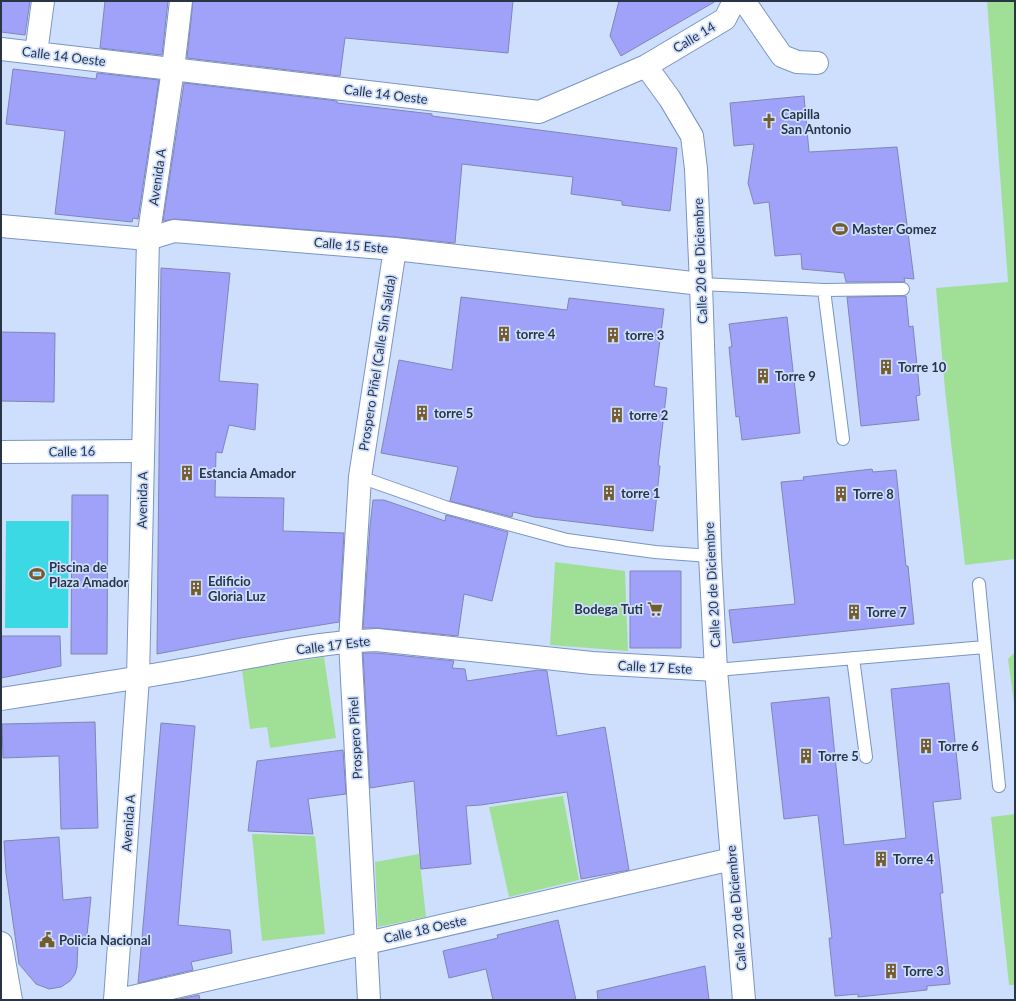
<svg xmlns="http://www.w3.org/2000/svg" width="1016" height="1001" font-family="Lato,sans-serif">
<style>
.green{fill:#9fe096}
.water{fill:#3bd9e3}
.building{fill:#a0a2fa;stroke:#8284b7}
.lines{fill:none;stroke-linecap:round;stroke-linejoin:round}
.service-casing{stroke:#7a95c3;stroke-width:14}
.minor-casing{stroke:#7a95c3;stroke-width:24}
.tertiary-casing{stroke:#7a95c3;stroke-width:24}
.service{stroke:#fff;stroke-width:12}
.minor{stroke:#fff;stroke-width:22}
.tertiary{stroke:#fff;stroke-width:22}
.labels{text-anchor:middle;stroke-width:3.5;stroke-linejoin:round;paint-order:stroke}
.street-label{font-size:13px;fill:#293447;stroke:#cedffe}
.poi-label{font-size:13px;font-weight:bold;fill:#293447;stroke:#cedffe;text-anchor:start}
</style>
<rect width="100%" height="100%" fill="#cedffe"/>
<path class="green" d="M987,1H1015V559L965,565L945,390L936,288L1008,282Z
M555,562L625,571L628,651L550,645Z
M1013,654H1015V710L1008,659Z
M324,657L336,738L270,748L267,727L250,729L242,670Z
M563,796L579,880L509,897L489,807Z
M1015,814V985H1009L991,817Z
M252,834L315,836L325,934L262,941Z
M419,854L426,917L378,927L375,862Z"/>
<path class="water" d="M6,521H69L68,628H5Z"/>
<path class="building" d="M1,1H30L25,35L1,32Z
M105,1H168L162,55L100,48Z
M193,1H513L508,53L345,38L340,76L187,58Z
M619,1H716L621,56L610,36Z
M13,69L96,79L97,73L159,80L138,219L133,218L132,222L55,214L65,131L6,124Z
M184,83L337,101V103L432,114V116L677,148L670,211L622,205V201L571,194L573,177L462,164L455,243L396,237L175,219L163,221Z
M804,96L809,152L897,147L914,279L904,278L905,282H846L844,273L802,269L801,254L775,256L769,202L754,204L748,183L754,144L734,146L730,103Z
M161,268L230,273L219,381L258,384L255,430L229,425L222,453L216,452L215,497L284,498L283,531L344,533L339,622L241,638L157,654Z
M903,296H906L909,327L913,326L920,395L916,396L919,420L861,426L847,297Z
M461,297L567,310L569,298L664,309L654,386L667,388L658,465L660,466L653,531L534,517L513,512L512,517L450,501L458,467L381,453L399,360L452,370Z
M787,317L800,433L742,440L739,416L736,417L729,347H732L729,324Z
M1,332L55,333L54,402L1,401Z
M872,469L873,472L896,470L906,566H908L914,624L733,643L729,610L795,604L781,482L804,480L803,477Z
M72,495H108L107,654H71Z
M373,500H384L445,521L446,515L508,532L492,601L464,594L458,636L378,628H363L370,526Z
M630,571H681V648H630Z
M1,636H60L61,666L1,678Z
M363,653H377L454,661L452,668L465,669L467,681L538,670L547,671L557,736L605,727L629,870L581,879L567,792L481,805L466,806L471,864L421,869L414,781L370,788Z
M949,683L961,799L933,802L943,893H940L950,984L927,986V990L858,997V994L835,996L829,938H832L818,815L784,819L771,703L829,697L844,845L906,838L891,689Z
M95,722L98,828L61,829L59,756L3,758L2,724Z
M161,723L195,726L178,925L230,930L232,953L191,962L193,970L138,983Z
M343,750L346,794L308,799L313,834L248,831L257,761Z
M59,837L63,900L91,897L87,935L78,941L77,967L75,974L70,981L61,987L49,989L36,984L19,964L6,873L4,841Z
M558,920L576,1000H493L486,969L449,978L443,951L498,938L497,935Z
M705,966L709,1000H598L597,991Z
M199,995L200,1000H175Z"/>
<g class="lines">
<defs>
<path id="service" d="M701,284L824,290L843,439
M824,290L903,289
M360,477L445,507L567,540L655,552L710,556
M979,584L985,647
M853,658L866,757
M716,670L985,647L999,786"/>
<path id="minor" d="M744,1L782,56L797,62L817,63
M1,49L539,112L646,66L725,19L734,1
M36,53L43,1
M646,66L670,99L692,136L696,169L701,284L710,556L716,670L744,1000
M1,226L148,239L174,231L395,249L701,284
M1,452L143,451
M1,943L11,1000
M369,1000L350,641L360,477L395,249"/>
<path id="tertiary" d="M1,699C67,689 133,679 198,667C257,656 317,642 377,640L592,663L716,670
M115,1000L138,678L148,239L173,69L181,1
M119,1000L732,859"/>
</defs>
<use href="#service" class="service-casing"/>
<use href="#minor" class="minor-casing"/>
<use href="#tertiary" class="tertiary-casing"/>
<use href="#service" class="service"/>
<use href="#minor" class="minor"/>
<use href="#tertiary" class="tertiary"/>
</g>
<defs>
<symbol id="church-bare" viewBox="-9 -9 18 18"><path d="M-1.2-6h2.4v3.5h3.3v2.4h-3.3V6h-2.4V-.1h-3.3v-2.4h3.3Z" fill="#755c2d" stroke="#cedffe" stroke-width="2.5" paint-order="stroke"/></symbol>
<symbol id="stadium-bare" viewBox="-9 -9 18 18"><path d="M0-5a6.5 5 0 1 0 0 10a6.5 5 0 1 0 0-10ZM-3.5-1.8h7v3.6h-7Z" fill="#755c2d" stroke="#cedffe" stroke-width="2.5" paint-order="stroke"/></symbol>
<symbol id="building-bare" viewBox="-9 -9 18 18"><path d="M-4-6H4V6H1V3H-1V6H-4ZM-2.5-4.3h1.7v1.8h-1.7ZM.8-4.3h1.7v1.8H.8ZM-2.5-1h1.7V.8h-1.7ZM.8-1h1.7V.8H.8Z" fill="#755c2d" stroke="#cedffe" stroke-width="2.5" paint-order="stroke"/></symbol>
<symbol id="supermarket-bare" viewBox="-9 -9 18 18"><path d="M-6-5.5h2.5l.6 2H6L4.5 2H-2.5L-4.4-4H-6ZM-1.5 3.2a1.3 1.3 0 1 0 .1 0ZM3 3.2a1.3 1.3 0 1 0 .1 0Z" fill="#755c2d" stroke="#cedffe" stroke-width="2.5" paint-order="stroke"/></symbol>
<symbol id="civic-bare" viewBox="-9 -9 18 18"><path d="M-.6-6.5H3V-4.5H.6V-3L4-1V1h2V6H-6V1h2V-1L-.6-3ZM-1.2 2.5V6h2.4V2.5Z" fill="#755c2d" stroke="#cedffe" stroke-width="2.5" paint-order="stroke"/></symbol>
</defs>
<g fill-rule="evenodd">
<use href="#church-bare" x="758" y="110" width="22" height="22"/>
<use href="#stadium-bare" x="829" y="218" width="22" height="22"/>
<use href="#building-bare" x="493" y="323" width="22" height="22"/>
<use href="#building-bare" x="602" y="324" width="22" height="22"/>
<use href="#building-bare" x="875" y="356" width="22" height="22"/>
<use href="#building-bare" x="752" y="365" width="22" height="22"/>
<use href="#building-bare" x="411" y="402" width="22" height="22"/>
<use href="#building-bare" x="606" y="404" width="22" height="22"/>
<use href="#building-bare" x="176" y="462" width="22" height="22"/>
<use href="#building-bare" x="598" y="482" width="22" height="22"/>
<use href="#building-bare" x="830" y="483" width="22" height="22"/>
<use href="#stadium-bare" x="26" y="563" width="22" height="22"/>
<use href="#building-bare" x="185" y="577" width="22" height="22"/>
<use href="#supermarket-bare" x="644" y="598" width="22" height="22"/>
<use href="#building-bare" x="843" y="601" width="22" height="22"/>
<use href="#building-bare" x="915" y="735" width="22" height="22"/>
<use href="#building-bare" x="795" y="745" width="22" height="22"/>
<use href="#building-bare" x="870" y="848" width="22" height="22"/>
<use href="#civic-bare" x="36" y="929" width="22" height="22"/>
<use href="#building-bare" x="880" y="960" width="22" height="22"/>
</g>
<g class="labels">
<g class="street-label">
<text transform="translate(694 37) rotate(-31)" y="5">Calle 14</text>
<text transform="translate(64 56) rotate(7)" y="5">Calle 14 Oeste</text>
<text transform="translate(386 94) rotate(7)" y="5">Calle 14 Oeste</text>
<text transform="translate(157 177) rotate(-82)" y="5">Avenida A</text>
<text transform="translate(351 245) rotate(5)" y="5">Calle 15 Este</text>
<text transform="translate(700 261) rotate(-92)" y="5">Calle 20 de Diciembre</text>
<text transform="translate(377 363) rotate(-81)" y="5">Prospero Piñel (Calle Sin Salida)</text>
<text transform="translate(72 451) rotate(-1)" y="5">Calle 16</text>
<text transform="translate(142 500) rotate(-89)" y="5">Avenida A</text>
<text transform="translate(712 585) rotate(-93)" y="5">Calle 20 de Diciembre</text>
<text transform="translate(333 645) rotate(-7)" y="5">Calle 17 Este</text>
<text transform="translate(655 667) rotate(3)" y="5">Calle 17 Este</text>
<text transform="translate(355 738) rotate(-93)" y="5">Prospero Piñel</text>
<text transform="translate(128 823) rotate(-86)" y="5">Avenida A</text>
<text transform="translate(736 908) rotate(-95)" y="5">Calle 20 de Diciembre</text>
<text transform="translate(425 929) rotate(-13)" y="5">Calle 18 Oeste</text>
</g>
<g class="poi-label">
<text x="781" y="119">Capilla<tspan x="781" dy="15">San Antonio</tspan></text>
<text x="852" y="234">Master Gomez</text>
<text x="516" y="339">torre 4</text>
<text x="625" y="340">torre 3</text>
<text x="898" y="372">Torre 10</text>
<text x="775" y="381">Torre 9</text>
<text x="434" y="418">torre 5</text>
<text x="629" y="420">torre 2</text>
<text x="199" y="478">Estancia Amador</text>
<text x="621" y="498">torre 1</text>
<text x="853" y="499">Torre 8</text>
<text x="49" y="572">Piscina de<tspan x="49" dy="15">Plaza Amador</tspan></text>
<text x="208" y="586">Edificio<tspan x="208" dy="15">Gloria Luz</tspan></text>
<text x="643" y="614" text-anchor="end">Bodega Tuti</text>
<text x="866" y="617">Torre 7</text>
<text x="938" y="751">Torre 6</text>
<text x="818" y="761">Torre 5</text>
<text x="893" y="864">Torre 4</text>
<text x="59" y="945">Policia Nacional</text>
<text x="903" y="976">Torre 3</text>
</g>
</g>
<rect width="1016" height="1001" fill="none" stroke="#293447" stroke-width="4"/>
</svg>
